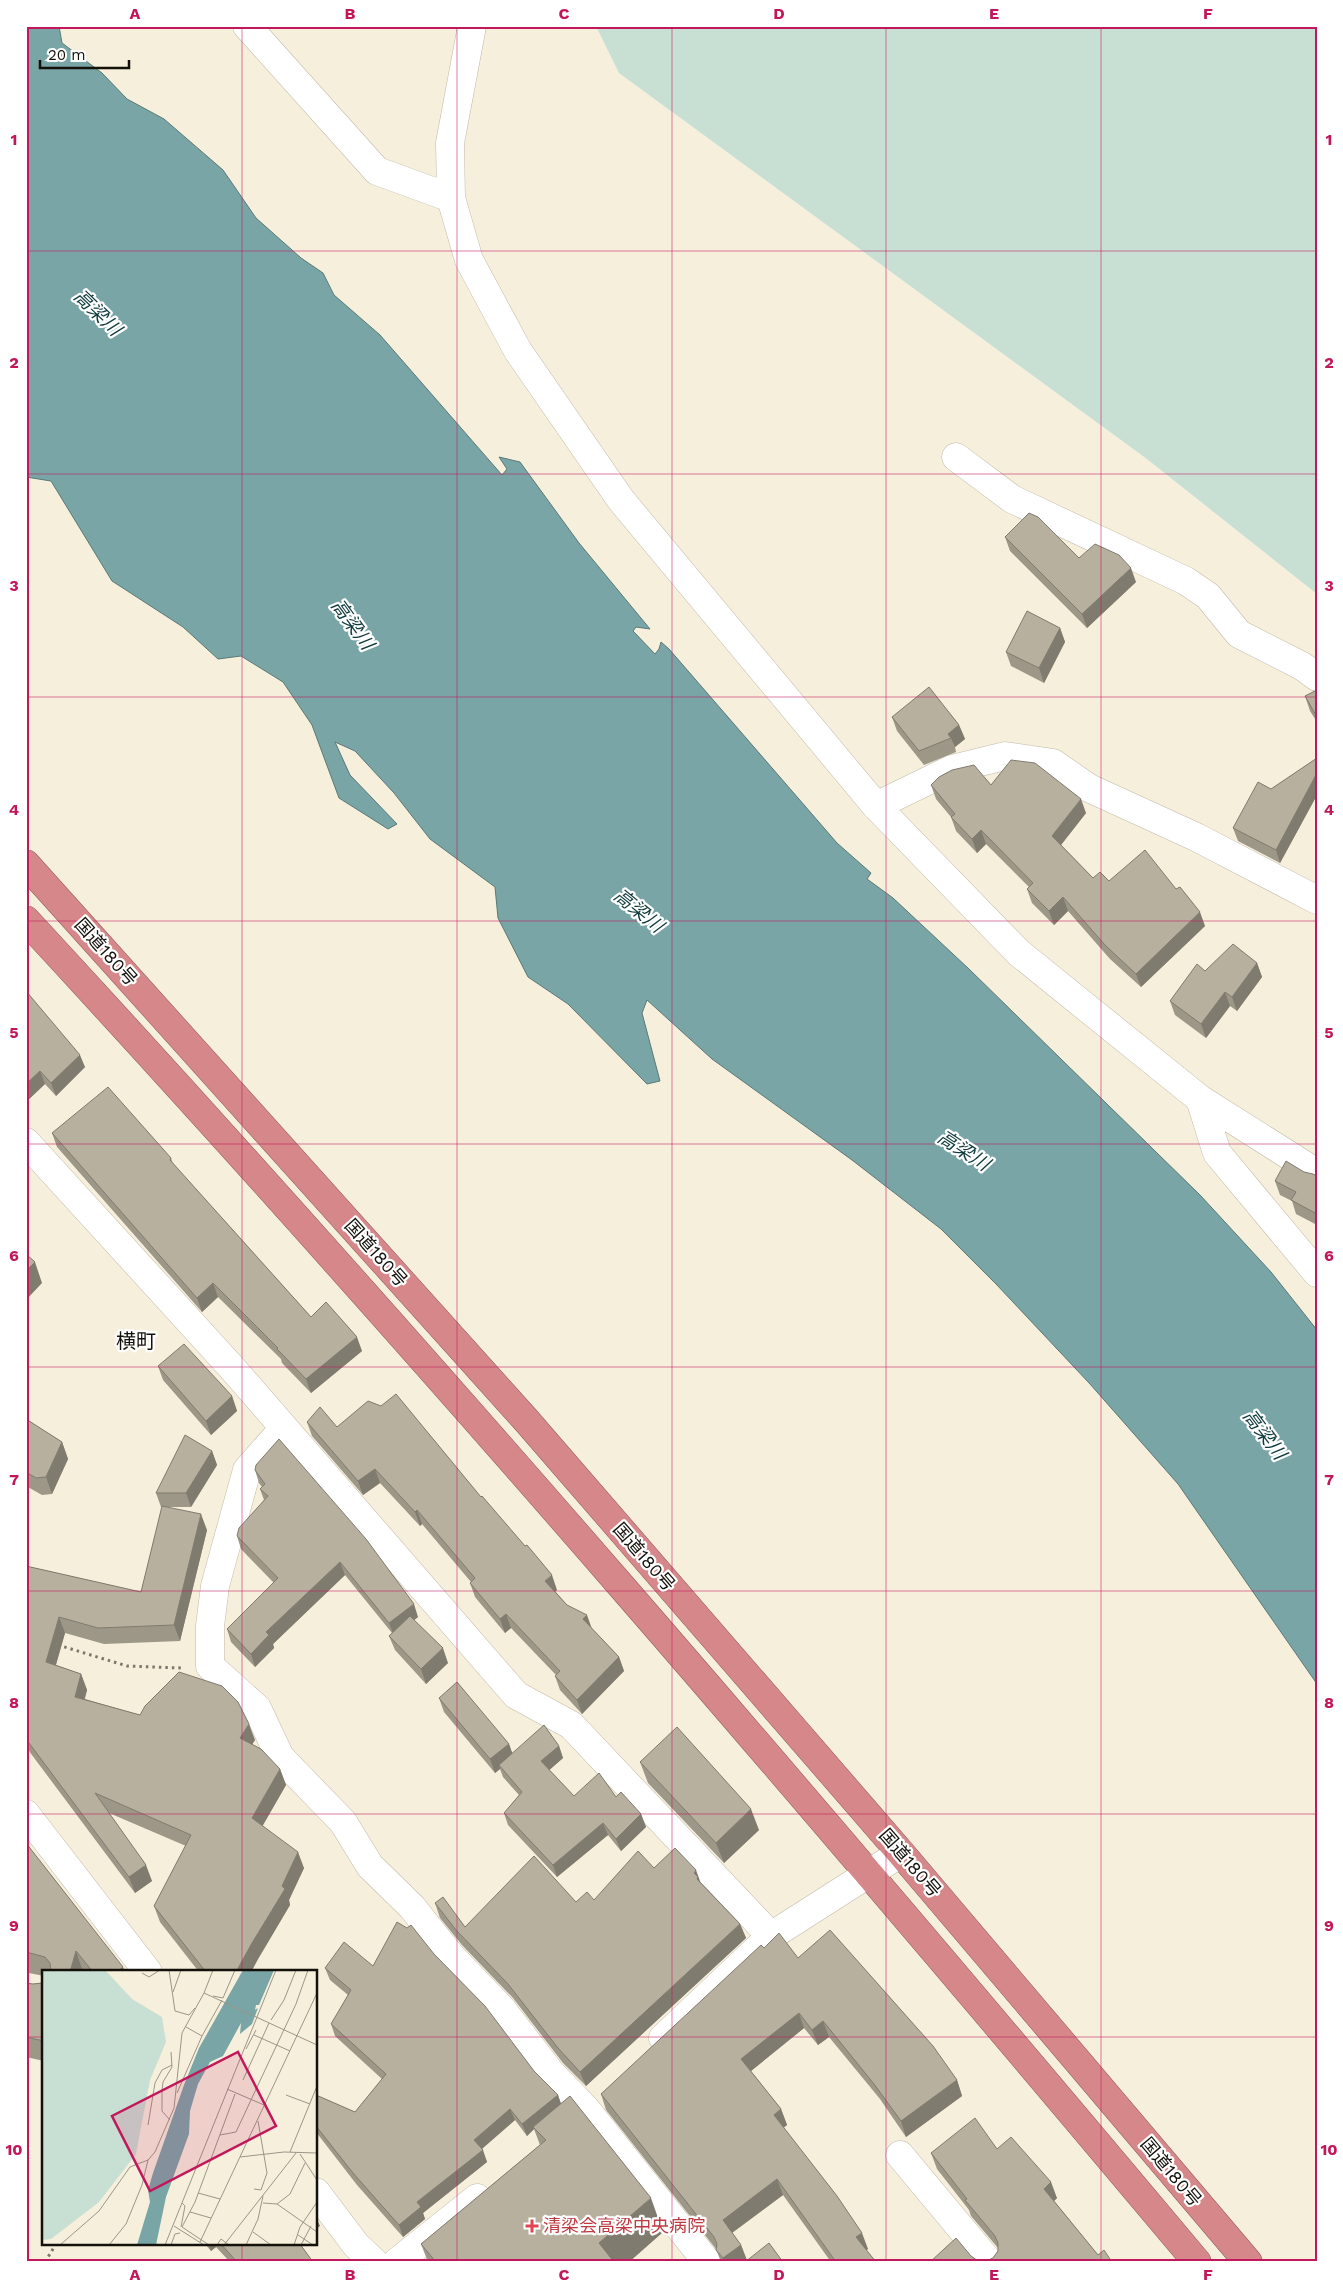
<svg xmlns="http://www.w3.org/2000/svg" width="1343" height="2288" font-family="'Work Sans','Noto Sans JP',sans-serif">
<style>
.green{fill:#c8dfd3}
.water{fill:#79a5a6;stroke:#5a7977}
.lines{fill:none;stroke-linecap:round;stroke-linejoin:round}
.minor-casing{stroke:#c1baa8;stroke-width:29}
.highway-casing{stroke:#925e5d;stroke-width:29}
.path{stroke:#7b776b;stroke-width:3;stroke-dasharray:2.5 4;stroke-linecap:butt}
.minor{stroke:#fff;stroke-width:28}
.highway{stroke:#d68789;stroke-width:28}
.wall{fill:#9d9788}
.shaded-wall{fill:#807b6f}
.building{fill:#b7b09e;stroke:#807b6f}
.grid{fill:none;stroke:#c2185b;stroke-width:1;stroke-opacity:0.55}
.health-dot{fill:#e0444e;stroke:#fff;stroke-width:2}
.labels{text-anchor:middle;stroke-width:4.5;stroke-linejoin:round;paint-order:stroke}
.street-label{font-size:18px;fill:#13110a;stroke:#fff}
.health-label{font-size:18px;fill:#be3a42;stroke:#fff;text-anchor:start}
.water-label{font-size:19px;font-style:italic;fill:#0f3a3b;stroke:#fff}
.quarter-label{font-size:20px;fill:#13110a;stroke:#fff}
.inset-road{fill:none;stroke:#9b9688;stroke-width:1}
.view{fill:#c2185b;fill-opacity:0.15;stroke:#c2185b;stroke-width:2.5}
.inset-edge{fill:none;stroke:#13110a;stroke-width:2.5}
.neatline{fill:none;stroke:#c2185b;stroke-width:2}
.grid-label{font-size:16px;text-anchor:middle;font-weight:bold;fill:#c2185b}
</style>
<rect width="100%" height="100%" fill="#f6efdc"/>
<path class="green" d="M596,26H1317V594L1147,459L619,73Z"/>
<path class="water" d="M26,26H59L62,43L102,73L127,99L164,119L223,170L256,218L301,258L323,273L334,295L380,335L502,475L507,469L499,457L520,462L579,543L650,629L636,627L633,631L655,654L659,649L661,642L669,649L837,843L871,873L867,879L893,898L969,969L1200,1195L1271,1272L1317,1330V1684L1178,1484L1090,1384L996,1284L941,1229L852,1160L712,1059L647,1000L642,1013L660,1081L647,1084L568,1004L528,977L498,918L495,887L430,839L394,793L355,751L335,742L350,775L397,824L388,829L339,798L312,725L283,682L241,656L218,659L183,627L112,581L51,481L26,477Z"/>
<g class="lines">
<defs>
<path id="minor" d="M247,26L377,171L451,198
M472,26L450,143L451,198L469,260L518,351L621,500L876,806L1019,953L1200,1099L1317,1173
M956,457L1012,499L1186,581L1208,596L1239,634L1302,666L1317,677
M876,806L952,769L1005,756L1053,763L1089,788L1196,837L1317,900
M1200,1099L1217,1153L1317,1273
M26,1142L233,1369L516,1695L571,1725L771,1936
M284,1428L247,1470L215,1586L210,1626V1666L257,1708L280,1757L343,1822L370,1866L412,1907L450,1955L501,2008L551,2073L585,2108L707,2262
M26,1814L148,1972
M663,2038L771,1936L901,1853
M900,2155L989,2262
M316,2192L356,2245L374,2262
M397,2262L477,2198"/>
<path id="highway" d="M26,864L526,1420L901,1853L1248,2262
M26,920C429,1356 815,1807 1197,2262"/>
</defs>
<use href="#minor" class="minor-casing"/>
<use href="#highway" class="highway-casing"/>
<path class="path" d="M58,1645L127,1666L182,1668
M45,2262L56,2244"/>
<use href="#minor" class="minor"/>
<use href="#highway" class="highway"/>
</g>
<path class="wall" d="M1005,537L1079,558L1136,582L1087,628L1010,551Z
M1060,628L1065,642L1044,683L1011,666L1006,652Z
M1317,690V722L1310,711L1305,696Z
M892,717L959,725L965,739L955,747L956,752L924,765L897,731Z
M1317,758V795L1280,863L1238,841L1233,828L1271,789Z
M931,785H991L1086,813L1061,845L1093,878L1109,881L1205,926L1141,987L1110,959L1068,911L1054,925L1032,903L1027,889L1029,887L986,844L977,853L956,831L951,817L936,799Z
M1257,963L1262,977L1237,1011L1230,1006L1206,1038L1175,1015L1170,1001L1205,971Z
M26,991L85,1067L56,1096L45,1084L26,1102Z
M52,1133L171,1158L173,1164L311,1317L362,1351L311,1393L282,1363L281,1359L218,1297L202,1312L57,1147Z
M1304,1172L1317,1176V1225L1296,1214L1292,1201L1280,1195L1275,1181Z
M158,1366L232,1396L237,1411L211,1435L163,1380Z
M26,1419L62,1442L68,1459L52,1494L42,1495L26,1486Z
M307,1422L337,1427L557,1590L555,1591L567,1605L592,1629L619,1657L624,1671L582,1714L560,1690L555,1676L556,1675L511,1628L505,1633L475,1597L470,1583L471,1582L422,1524L420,1526L380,1483L363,1495L312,1436Z
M212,1451L217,1465L191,1507H164L207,1530L180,1641L104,1644L65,1633L56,1665L81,1674L87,1690L85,1699L140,1715L255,1740L252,1744L280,1769L286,1785L262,1826L304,1868L289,1900L290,1905L258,1959L251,1972H199L160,1922L154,1906L186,1846L109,1813L152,1881L135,1893L26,1747V1566L141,1592L162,1507H161L156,1493Z
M255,1470L418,1617L414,1620L448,1663L426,1684L395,1650L389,1636L392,1633L345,1575L273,1644L274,1648L255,1667L231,1642L227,1629L274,1583L241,1549L237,1536L264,1500L260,1489L262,1487L259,1483Z
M439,1698L509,1744L512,1753L559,1746L563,1758L549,1770L574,1796L616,1797L641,1814L646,1827L621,1851L608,1835L557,1877L508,1825L504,1813L519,1795L503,1777L500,1769L495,1773L444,1712Z
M640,1762L759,1830L724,1863L648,1783Z
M26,1843L125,1972H44V1976L29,1973H26Z
M654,1868L700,1882L740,1924L746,1938L586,2086L563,2063L513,1998L462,1945L440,1918L435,1903L465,1927L576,1902L594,1900Z
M764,1948L798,1958L957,2080L962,2096L906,2137L880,2099L829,2037L818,2045L804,2028L751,2071L781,2109L787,2125L783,2128L868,2249L866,2250L876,2262H831L783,2195L732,2233L741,2245L747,2260L783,2262H721L716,2249L606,2110L601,2094Z
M434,1954L534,2071L558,2095L561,2104L663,2232L629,2262H428L421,2244L540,2145L534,2129L527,2136L515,2120L482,2149L487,2162L423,2213L425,2219L403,2237L357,2185L316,2132V2095L355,2112L382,2079L335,2036L331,2024L348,1995L330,1980L325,1968L373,1966Z
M44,1982V2061L26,2057V1983L33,1984L42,1983Z
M997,2149L1057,2198L1054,2201L1098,2255L1112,2262H930L971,2256L978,2261H986L993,2258L998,2251V2248L971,2216L969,2210L937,2169L931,2153Z
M205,2244H300L313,2262H230L216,2247L211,2251Z"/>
<path class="shaded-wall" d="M1131,568L1136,582L1087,628L1082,614Z
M1060,628L1065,642L1044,683L1039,668Z
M959,725L965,739L955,747L951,738L948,734Z
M1317,773V795L1280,863L1276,850Z
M1081,799L1086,813L1057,850L1052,836Z
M981,830L986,844L977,853L972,839Z
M1063,897L1068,911L1054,925L1049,911Z
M1200,912L1205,926L1141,987L1136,974Z
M1257,963L1262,977L1237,1011L1232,997Z
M1225,992L1230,1006L1206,1038L1201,1024Z
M80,1055L85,1067L56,1096L51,1083Z
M40,1071L45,1084L26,1102V1084Z
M35,1262L42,1283L26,1300V1271Z
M213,1283L218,1297L202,1312L197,1298Z
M357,1337L362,1351L311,1393L306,1379Z
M232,1396L237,1411L211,1435L206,1421Z
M62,1442L68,1459L52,1494L46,1477Z
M212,1451L217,1465L191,1507L186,1493Z
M375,1469L380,1483L363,1495L358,1481Z
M417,1510L422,1524L420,1526L415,1512Z
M201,1514L207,1530L180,1641L174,1625Z
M340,1562L345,1575L273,1644L274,1648L255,1667L251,1654L266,1632Z
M552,1575L557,1590L551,1595L545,1581Z
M414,1604L418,1617L394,1636L389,1623Z
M506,1614L511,1628L505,1633L500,1619Z
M587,1615L592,1629L583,1619Z
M59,1617L65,1633L52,1678L46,1662Z
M443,1648L448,1663L426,1684L421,1669Z
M619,1657L624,1671L582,1714L577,1700Z
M81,1674L87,1690L80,1713L75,1697Z
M249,1724L255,1740L246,1754L240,1738Z
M509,1744L514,1758L499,1765L500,1769L495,1773L490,1759Z
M559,1746L563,1758L546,1773L541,1761Z
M280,1769L286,1785L258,1834L252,1818Z
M751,1809L759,1830L724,1863L716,1843Z
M641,1814L646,1827L621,1851L616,1839Z
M603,1823L608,1835L557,1877L553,1865Z
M298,1852L304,1868L289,1900L290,1905L258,1959L251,1972H236L282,1886Z
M146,1865L152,1881L135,1893L129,1877Z
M696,1870L704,1892L694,1873Z
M740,1924L746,1938L586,2086L580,2072Z
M76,1951L83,1972H70Z
M123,1967L125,1972H117Z
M799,2013L804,2028L746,2075L741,2059Z
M823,2021L829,2037L818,2045L812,2030Z
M957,2080L962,2096L906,2137L901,2121Z
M558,2095L562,2107L533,2127L534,2129L527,2136L522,2124Z
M510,2109L515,2120L478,2152L474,2140Z
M781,2109L787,2125L779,2131L774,2115Z
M483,2150L487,2162L423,2213L425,2219L403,2237L399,2225L417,2202Z
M777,2179L783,2195L729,2235L723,2220Z
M1051,2182L1057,2198L1050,2205L1044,2189Z
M651,2198L663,2232L629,2262H605L599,2243Z
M316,2217L320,2226L316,2229Z
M862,2233L868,2249L862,2253L856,2237Z
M208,2244H215L216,2247L211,2251Z
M741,2245L747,2261L746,2262H724L723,2258Z"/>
<path class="building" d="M1029,513L1038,517L1079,558L1095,544L1119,555L1131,568L1082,614L1005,537Z
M1027,611L1060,628L1039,668L1006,652Z
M929,687L959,725L948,734L951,738L919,751L892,717Z
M1317,690V717L1305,696Z
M1317,758V773L1276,850L1233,828L1258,782L1271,789Z
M1011,760L1035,763L1081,799L1052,836L1093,878L1100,872L1109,881L1145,850L1176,889L1180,887L1200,912L1136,974L1105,945L1063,897L1049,911L1027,889L1033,883L981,830L972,839L951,817L955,814L931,785L939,777L952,770L974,765L991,785Z
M1233,944L1257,963L1232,997L1225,992L1201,1024L1170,1001L1197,964L1205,971Z
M26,991L80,1055L51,1083L40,1071L26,1084Z
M108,1087L171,1158L170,1160L311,1317L326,1302L357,1337L306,1379L277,1349L278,1348L213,1283L197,1298L52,1133Z
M1286,1161L1304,1172L1313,1174L1317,1176V1214L1291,1200L1296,1192L1275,1181Z
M26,1254L35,1262L26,1271Z
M184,1344L232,1396L206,1421L158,1366Z
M396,1394L481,1497L482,1496L525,1546L527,1545L552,1575L545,1581L567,1605L587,1615L583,1619L619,1657L577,1700L555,1676L560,1671L506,1614L500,1619L470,1583L475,1578L417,1510L415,1512L375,1469L358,1481L307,1422L320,1407L337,1427L368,1401L381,1406Z
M26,1419L62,1442L46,1477L36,1478L26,1472Z
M185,1435L212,1451L186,1493H156Z
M279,1439L366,1539L414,1604L389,1623L340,1562L266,1632L269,1635L251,1654L227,1629L278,1578L237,1536L239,1528L268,1496L260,1489L265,1484L255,1470L256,1465Z
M162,1506L201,1514L174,1625L98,1628L59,1617L46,1662L81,1674L75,1697L140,1715L145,1706L179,1672L222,1686L238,1702L249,1724L240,1738L261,1749L280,1769L252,1818L298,1852L282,1886L285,1889L252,1943L236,1972H206L154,1906L191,1835L95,1793L146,1865L129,1877L26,1739V1566L141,1592Z
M410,1616L443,1648L421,1669L389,1636Z
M457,1682L509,1744L490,1759L439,1698Z
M544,1725L559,1746L541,1761L574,1796L599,1773L616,1797L621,1792L641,1814L616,1839L603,1823L553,1865L504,1813L522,1792L499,1765Z
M677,1727L751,1809L716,1843L640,1762Z
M26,1843L123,1967L117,1972H93L76,1951L70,1972H51L50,1963L45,1957L26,1952V1919L29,1920L26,1917Z
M675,1848L696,1870L694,1873L698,1877L697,1879L740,1924L580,2072L558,2048L508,1984L456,1930L435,1903L443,1897L465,1927L534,1856L576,1902L587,1892L594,1900L638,1851L654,1868Z
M397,1922L407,1928L411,1925L434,1954L485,2006L534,2071L558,2095L522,2124L510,2109L474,2140L483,2150L417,2202L421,2207L399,2225L353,2173L316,2126V2095L355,2112L386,2074L331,2024L351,1990L325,1968L344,1942L373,1966Z
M830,1930L933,2046L957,2080L901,2121L874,2084L823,2021L812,2030L799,2013L741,2059L781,2109L774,2115L837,2196L862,2233L856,2237L876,2262H836L777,2179L723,2220L741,2245L723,2258L716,2250L717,2244L714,2237L601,2094L761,1945L764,1948L779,1933L798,1958Z
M44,1982V2041L26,2037V1983L33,1984L42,1983Z
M570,2096L651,2198L599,2243L614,2262H436L421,2244L546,2140L533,2127Z
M975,2118L997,2149L1011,2137L1051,2182L1044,2189L1098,2255L1104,2250L1112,2262H930L956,2238L971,2256L978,2261H986L993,2258L998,2251V2243L995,2236L965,2200L967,2199L931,2153Z
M769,2243L783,2262H745Z
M221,2244H300L313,2262H237Z"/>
<path class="grid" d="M242,26V1972M457,26V2262M672,26V2262M886,26V2262M1101,26V2262M26,251H1317M26,474H1317M26,697H1317M26,921H1317M26,1144H1317M26,1367H1317M26,1591H1317M26,1814H1317M26,2037H44M316,2037H1317M242,2244V2262"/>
<path class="health-dot" d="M529.5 2218.5h5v5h5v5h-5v5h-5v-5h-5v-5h5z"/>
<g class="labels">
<g class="street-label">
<text transform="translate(106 952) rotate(48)" y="6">国道180号</text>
<text transform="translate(376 1253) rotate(48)" y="6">国道180号</text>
<text transform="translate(644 1557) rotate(49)" y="6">国道180号</text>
<text transform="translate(910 1863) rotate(49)" y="6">国道180号</text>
<text transform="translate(1171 2172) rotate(50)" y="6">国道180号</text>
</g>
<g class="health-label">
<text x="543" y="2232">清梁会高梁中央病院</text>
</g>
<g class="water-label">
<text transform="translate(98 312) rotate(44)" y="7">高梁川</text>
<text transform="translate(353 624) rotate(54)" y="7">高梁川</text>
<text transform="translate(639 910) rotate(39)" y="7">高梁川</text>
<text transform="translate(964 1150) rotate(33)" y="7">高梁川</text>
<text transform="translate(1265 1434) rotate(53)" y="7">高梁川</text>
</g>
<g class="quarter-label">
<text x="136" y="1348">横町</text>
</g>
</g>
<g transform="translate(42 1970)">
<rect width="275" height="275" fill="#f6efdc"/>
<path d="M0,0H63L90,29L120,47L124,72L108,110L94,184L57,232L9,269L0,270Z" fill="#c8dfd3"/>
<path d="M201,0H232L217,35H214L213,40L216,38L210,54L198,64L199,53L181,86L168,92L156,114L148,141L147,164L124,227L114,275H95L108,232L106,220L111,203L142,115L157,78Z" fill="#79a5a6"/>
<path class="inset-road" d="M127,0L133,41L147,45L153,38M171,0L162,23L275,75M100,3L107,7L118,0M131,22L139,0M171,26L181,28L193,0M229,50L242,30L254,0M144,57L160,66M212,65L248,81M204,79L214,60M201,110L227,53M185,119L222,135M135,123L160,66L180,30M244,125L268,134M128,150L120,141V121L121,112L130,97L129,82M106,155L113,113L120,100L130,95M178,165L194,162L254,34L266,0M248,182L275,116M258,184L275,210M198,187L242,182L275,183M212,219L219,220L225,203L216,151M156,223L178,229M221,233L235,234L248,224L263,193M235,234L275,262M148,242L169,248M132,256L162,275M139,257L143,236L140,233M140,257L153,232L193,124M140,257L167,275M211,262L229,275M256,265L271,275M158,272L275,23M18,275L57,241L88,197L106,190L113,182L132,138L140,63L162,23M67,275L84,254L100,215L106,190M123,275L234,0M129,275L133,264L138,263M175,275L179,269L187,275M182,275L254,183M204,275L216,249L221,226M252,275L258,257L275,232M259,275L269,256"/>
<path class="view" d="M196,82L234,156L108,221L70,146Z"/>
<rect width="275" height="275" class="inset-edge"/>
</g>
<rect width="1343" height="2288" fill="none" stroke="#ffffff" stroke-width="55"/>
<path d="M40 60v8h89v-8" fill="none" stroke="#13110a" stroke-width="2.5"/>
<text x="48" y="60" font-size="15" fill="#13110a" stroke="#ffffff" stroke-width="4" paint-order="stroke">20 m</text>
<rect x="28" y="28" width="1288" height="2232" class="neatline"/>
<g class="grid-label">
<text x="135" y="19">A</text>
<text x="350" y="19">B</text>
<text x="564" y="19">C</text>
<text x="779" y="19">D</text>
<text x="994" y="19">E</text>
<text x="1208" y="19">F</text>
<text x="14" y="145">1</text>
<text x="1329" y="145">1</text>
<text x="14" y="368">2</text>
<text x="1329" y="368">2</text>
<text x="14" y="591">3</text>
<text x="1329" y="591">3</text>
<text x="14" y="815">4</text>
<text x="1329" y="815">4</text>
<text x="14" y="1038">5</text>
<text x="1329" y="1038">5</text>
<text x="14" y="1261">6</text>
<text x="1329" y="1261">6</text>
<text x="14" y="1485">7</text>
<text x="1329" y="1485">7</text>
<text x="14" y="1708">8</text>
<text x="1329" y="1708">8</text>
<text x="14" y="1931">9</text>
<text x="1329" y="1931">9</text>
<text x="14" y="2155">10</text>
<text x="1329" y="2155">10</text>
<text x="135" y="2280">A</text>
<text x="350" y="2280">B</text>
<text x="564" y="2280">C</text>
<text x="779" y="2280">D</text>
<text x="994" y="2280">E</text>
<text x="1208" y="2280">F</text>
</g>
</svg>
